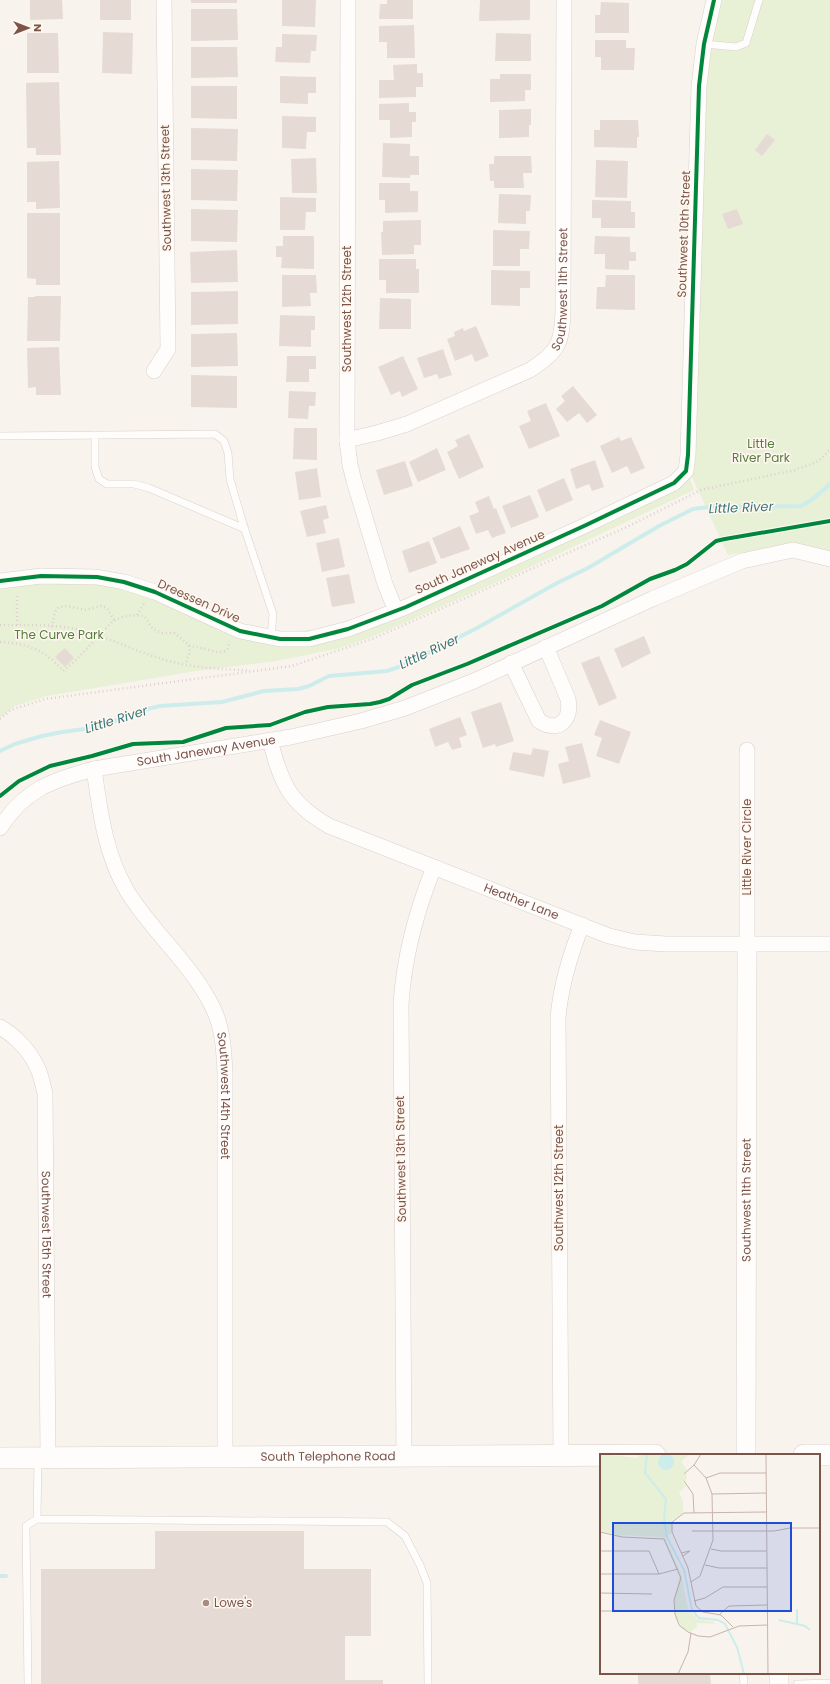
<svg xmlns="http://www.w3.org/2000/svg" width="830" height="1684" font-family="Poppins,sans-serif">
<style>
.green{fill:#e8f0d6}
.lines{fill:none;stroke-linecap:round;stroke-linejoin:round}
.stream{stroke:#cdecec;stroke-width:4}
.building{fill:#e6dad4}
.service-casing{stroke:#d9d0cb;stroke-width:8}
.minor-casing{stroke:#d9d0cb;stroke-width:16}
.tertiary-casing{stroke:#d9d0cb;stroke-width:20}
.secondary-casing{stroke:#d9cfc9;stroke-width:22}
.path{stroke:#dcd1ce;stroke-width:2.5;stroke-dasharray:1 3;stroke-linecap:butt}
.service{stroke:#fefdfc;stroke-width:7}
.minor{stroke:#fefdfc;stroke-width:15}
.tertiary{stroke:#fefdfc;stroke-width:19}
.secondary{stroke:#fefdfc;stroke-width:21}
.cycleway-casing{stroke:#fff8f1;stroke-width:6}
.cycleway{stroke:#00873e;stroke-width:4}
.poi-dot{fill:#a88c82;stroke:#fff8f1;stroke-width:1.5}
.labels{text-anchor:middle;stroke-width:3;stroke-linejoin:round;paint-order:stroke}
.street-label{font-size:12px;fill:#7c5548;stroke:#fff8f1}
.park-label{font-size:12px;fill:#577d3c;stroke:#fff8f1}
.poi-label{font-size:12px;fill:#7c5548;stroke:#fff8f1;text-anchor:start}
.water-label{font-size:13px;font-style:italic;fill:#37777b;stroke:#fff8f1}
.inset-river{fill:none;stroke:#cdecec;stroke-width:2}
.inset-road{fill:none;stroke:#c7b4ab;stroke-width:1}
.view{fill:#1d4ed8;fill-opacity:0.15;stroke:#1d4ed8;stroke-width:2}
.inset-edge{fill:none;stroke:#7c5548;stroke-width:2}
</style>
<rect width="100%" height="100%" fill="#f9f3ed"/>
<path class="green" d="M722,0H830V554L794,543L728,555L692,477L706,97L710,44Z
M688,474L694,490L522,571L381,633L355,643L336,649L276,661L196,671L47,696L15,706L0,718V581L97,577L227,622L280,632L328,629L368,621Z"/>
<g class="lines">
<path class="stream" d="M0,751L15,744L42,736L62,732L99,727L143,710L160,706L222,702L264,691L298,689L309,686L329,676L387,671L404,665L477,628L557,583L588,568L659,526L693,509L716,506L752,507L801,506L813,499L830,484
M0,1576H6"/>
</g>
<path class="building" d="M30,0H62L63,19L30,20Z
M100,0H131V20H100Z
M191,0H237V3H191Z
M282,0H316L315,27L282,26Z
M387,0H413V19H379L380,4H387Z
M480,0H530V20L479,21Z
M601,2L629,3V33H595V15H600Z
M191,9H237L238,40L191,41Z
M414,25L415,58H387V42H379V26Z
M103,32L133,33L132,74L102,73Z
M27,33H58L59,73H27Z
M496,33L531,34V61H495Z
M282,34L317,35L316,51H311L310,63L275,62L276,47H282Z
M595,40H626V48H635L634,70H601V57H595Z
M191,47H237L238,77L191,78Z
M417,64V73H423V87H416V97L379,98V80H394L393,65Z
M500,74H531V90H525V101L490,102V79H500Z
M280,76L316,77V93H308V104L280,103Z
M59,82L61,155H36V148H27L26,83Z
M191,86H237V119L191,118Z
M409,103V112H416V122H412V137L390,138V120H379V104Z
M531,109V125H529V137L499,138V110Z
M282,116L316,117V132H307L306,149L282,148Z
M600,120H638L639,137H637V148L594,147V130H600Z
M191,128L238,129L237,161L191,160Z
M767,134L775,140L762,156L755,150Z
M383,143L410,144V156H419V175H410V178L382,177Z
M494,156H531L532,173H523L524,188H494V181H490L489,164H494Z
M316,158L317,193H292L291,159Z
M596,160L628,161L627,198L595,197Z
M59,161L60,208L36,209V202H27V162Z
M191,169L238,170L237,201L191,200Z
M379,183H410V191H418V212L385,213V200H379Z
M499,194L531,195L530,211H526V224L498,223Z
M280,197L316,198V212H306L305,230H280Z
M592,200L631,201V212H635V228H601V218H592Z
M191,209L238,210L237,242L191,241Z
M737,209L743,224L728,229L722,214Z
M27,213H60V285H36V279L27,278Z
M421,220V245H414V254L382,255L381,232H383V221Z
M493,230L530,231L529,249H520V266H493Z
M283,236H314V269L281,268L282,257H276V246H283Z
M595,236L630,237V252H636V261H629V270L605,269V254H594Z
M237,250L238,282L191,283L190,252Z
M379,259H416V269H419V293H386V280H379Z
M491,270L530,271V288H520V306L491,305Z
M282,275H316L317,293H310L311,306L282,307Z
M606,275H635V310L596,309L597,287H605Z
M238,291V324L191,325V292Z
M35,296H61L60,341H27L28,297H35Z
M380,298L411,299V329H379Z
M280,315L315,316V330H311V347L279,346Z
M476,326L489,356L475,362L472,354L455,361L447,339L455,336L454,332L463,328L464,331Z
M237,333L238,366L191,367V334Z
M59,347L61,395H36V387L28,388L27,348Z
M443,349L452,375L439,379L437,374L424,378L417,358Z
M287,356H316V369H309V382H286Z
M403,356L418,389L402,397L400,391L391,395L378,367Z
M191,375L237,376V408L191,407Z
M573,386L597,415L587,423L579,413L567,422L556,409L565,401L561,396Z
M289,391L316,392L315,406H309L308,419L288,418Z
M546,403L560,436L529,449L519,426L531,421L527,411Z
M294,428H317V460L293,459Z
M469,434L484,467L459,479L447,452L458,446L455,440Z
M619,437L621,441L631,437L645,468L631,474L627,466L612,473L600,446Z
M437,448L446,470L418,482L409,462Z
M595,460L604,487L592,491L589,484L576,489L570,469Z
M405,461L413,486L384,495L376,470Z
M317,468L321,497L299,500L295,472Z
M564,478L573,500L546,512L537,490Z
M530,495L539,517L511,528L502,506Z
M489,496L494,509L496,508L506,533L492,538L488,530L476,534L469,516L479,512L475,502Z
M326,505L329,518L323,520L326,533L307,537L300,511Z
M460,526L470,549L441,559L432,538Z
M339,538L345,567L322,572L316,543Z
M429,541L437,563L409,573L402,551Z
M349,574L355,603L332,607L326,578Z
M644,636L651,653L622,668L614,649Z
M65,648L74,658L65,667L55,657Z
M599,656L617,698L599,706L581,663Z
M501,702L514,741L496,747L495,744L483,748L471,712Z
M460,717L467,735L459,738L462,747L452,750L448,742L435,747L429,729Z
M600,720L631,732L619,764L596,756L602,738L594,735Z
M582,743L591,777L563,784L558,764L569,761L565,747Z
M533,748L549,751L544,777L509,770L513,752L531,755Z
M155,1531H304V1569H371V1636H345V1680H383V1684H41V1569H155Z
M638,1673H710L711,1684H638Z"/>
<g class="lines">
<defs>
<path id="service" d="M704,44L736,47L746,43L759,0
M95,435V467L99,479L107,484H134L149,488L245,529
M0,436L215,434L224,441L228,453L230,479L243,524L273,614L271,638
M37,1519L387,1522L405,1536L420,1565L427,1583L428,1684
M743,1673L744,1684
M28,1684L26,1526L37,1519L38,1459
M797,1684L830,1683"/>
<g id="minor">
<path d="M348,0L347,440L350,465L354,481L385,584L396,611"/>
<path d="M154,371L168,349L164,0"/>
<path id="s1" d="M347,440L377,433L407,424L530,370C558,352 562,344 563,311L564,0"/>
<path d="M0,581L41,576L97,577L124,582L155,592L240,631L280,639H309L348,629L406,607L584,526L674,483L686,471L688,455L699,86L704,44L714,0"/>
<path d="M511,663L539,721C558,733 572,721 568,699L546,647"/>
<path id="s2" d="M270,740C281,783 289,803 329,826L609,936L635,942L666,944H830"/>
<path d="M747,750V944"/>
<path id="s3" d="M94,769C100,811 105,854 127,891C152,932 192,964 213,1008C223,1028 224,1052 225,1073V1458"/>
<path id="s4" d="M0,828C24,790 52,780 94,769L291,737L361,721L405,708L474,681L652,599L742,561L793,550L830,559"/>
<path id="s5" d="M0,1027C14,1035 28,1049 35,1063C41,1072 42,1083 45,1093L48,1459"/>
<path d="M561,1455L558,1017C561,985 570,955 582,925"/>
<path d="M404,1456L401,1004C404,956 416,912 434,867"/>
</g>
<g id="tertiary">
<path id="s6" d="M746,1455L747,944"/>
<path d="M779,1673V1684"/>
</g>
<g id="secondary">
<path d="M804,1455H830"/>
<path id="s7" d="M0,1458L655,1455"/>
</g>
</defs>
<use href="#service" class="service-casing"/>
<use href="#minor" class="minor-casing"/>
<use href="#tertiary" class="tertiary-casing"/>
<use href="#secondary" class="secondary-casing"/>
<path class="path" d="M613,600L650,579L675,570L687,564L716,541L725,539L830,521
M137,615L145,602
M0,625C23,625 47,624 70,628C100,633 127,648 156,657C184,667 220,670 249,670
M17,625V596
M52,627L55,612L59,607L67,606L86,610L101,606L107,608L114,620
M0,642C27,643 45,650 63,671L74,662L112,622C121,616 133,614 144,616L153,629L162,633H174L189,645L190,652L187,658L186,664
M189,645C193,647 197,647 202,648C211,650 230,659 229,641
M395,695L412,685L467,664L559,625
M0,719L11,710L45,699L292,666L372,639L627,527L701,490L795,470L819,461L830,449
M272,725L318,709L362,705
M195,737L226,728L265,726
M105,751L133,744L157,743
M0,796C16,779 39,769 62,762"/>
<use href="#service" class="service"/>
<use href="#minor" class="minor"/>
<use href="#tertiary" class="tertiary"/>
<use href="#secondary" class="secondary"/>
<defs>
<path id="cycleway" d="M0,581L41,576L97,577L124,582L155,592L240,631L280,639H309L348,629L406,607L584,526L674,483L686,471L688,455L699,86L704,44L714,0
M0,796L19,781L50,766L92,756L133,744L183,742L226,728L270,725L305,712L328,707L370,704L380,702L389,699L412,685L467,664L602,606L650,579L675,570L687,564L716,541L725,539L830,521"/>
</defs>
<use href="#cycleway" class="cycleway-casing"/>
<use href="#cycleway" class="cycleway"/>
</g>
<circle class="poi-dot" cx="206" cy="1603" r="4"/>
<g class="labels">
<g class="street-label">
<text transform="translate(166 188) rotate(-91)" y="4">Southwest 13th Street</text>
<text transform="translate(684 234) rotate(-88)" y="4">Southwest 10th Street</text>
<text dy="4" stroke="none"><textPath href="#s1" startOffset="290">Southwest 11th Street</textPath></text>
<text transform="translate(347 309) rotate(-90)" y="4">Southwest 12th Street</text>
<text transform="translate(480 562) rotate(-24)" y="4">South Janeway Avenue</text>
<text transform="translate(199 601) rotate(24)" y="4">Dreessen Drive</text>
<text dy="4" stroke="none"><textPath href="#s4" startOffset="228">South Janeway Avenue</textPath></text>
<text transform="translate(747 847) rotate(-90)" y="4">Little River Circle</text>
<text dy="4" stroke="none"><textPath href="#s2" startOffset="315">Heather Lane</textPath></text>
<text dy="4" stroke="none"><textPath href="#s3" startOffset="362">Southwest 14th Street</textPath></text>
<text transform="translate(401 1159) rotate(-91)" y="4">Southwest 13th Street</text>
<text transform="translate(559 1188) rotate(-90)" y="4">Southwest 12th Street</text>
<text dy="4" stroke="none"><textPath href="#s6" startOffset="255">Southwest 11th Street</textPath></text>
<text dy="4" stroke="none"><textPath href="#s5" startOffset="224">Southwest 15th Street</textPath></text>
<text dy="4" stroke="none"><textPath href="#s7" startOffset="328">South Telephone Road</textPath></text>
</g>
<g class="park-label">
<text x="761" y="448">Little<tspan x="761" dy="14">River Park</tspan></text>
<text x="59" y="639">The Curve Park</text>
</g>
<g class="poi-label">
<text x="214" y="1607">Lowe's</text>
</g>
<g class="water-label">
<text transform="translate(741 507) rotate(-2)" y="5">Little River</text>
<text transform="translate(429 651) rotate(-25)" y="5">Little River</text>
<text transform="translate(116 719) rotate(-17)" y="5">Little River</text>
</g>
</g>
<g transform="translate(600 1454)">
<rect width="220" height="220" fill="#f9f3ed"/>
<path d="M0,0L38,4L39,0H89L81,8L87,16L83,20H87L86,27H82L86,32L79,38L83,47V59L72,66V79L65,83L81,119L88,155L97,165L114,168L116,170L96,169L97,173L90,178L82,175L75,162L74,146L79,122L63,83L18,81L0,77Z" fill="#e8f0d6"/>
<path d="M58 8a8 8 0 1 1 16 0a8 8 0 1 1-16 0Z" fill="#cdecec"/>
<path class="inset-river" d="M47,0L45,19L66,45L64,65L67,83L84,116L92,156L99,164L118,166L125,170L137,193L144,220M197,155V170M179,166L205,172L210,176"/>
<path class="inset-road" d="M166,0L168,220M84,20L94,11L101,0M106,24L120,19H166M84,27L93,40L94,59M112,40L166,39M92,77H174L190,74H220M0,78L22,83L64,85L81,124L74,146L75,160L79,171L88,178L98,182L110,183L139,172L167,171M111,95L121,97H166M0,97H49L59,120M81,99L90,97L83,102M105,111L119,114H167M0,120H59L78,115M91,128L100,122L113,86L112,40L106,24L94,11M0,139L52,140M94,147L105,144L123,133H167M0,157H74M119,161L129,152L167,151M133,173L121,161L103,158L96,152L88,114L72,78V68L84,59L166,58M78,220L88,198L91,179"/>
<path class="view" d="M13,69H191V157H13Z"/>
<rect width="220" height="220" class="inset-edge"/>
</g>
<g transform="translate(28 28) rotate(90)" stroke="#fff8f1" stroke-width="3" paint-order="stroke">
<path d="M0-3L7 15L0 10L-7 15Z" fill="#7c5548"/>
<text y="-6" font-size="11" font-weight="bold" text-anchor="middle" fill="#7c5548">N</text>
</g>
</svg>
